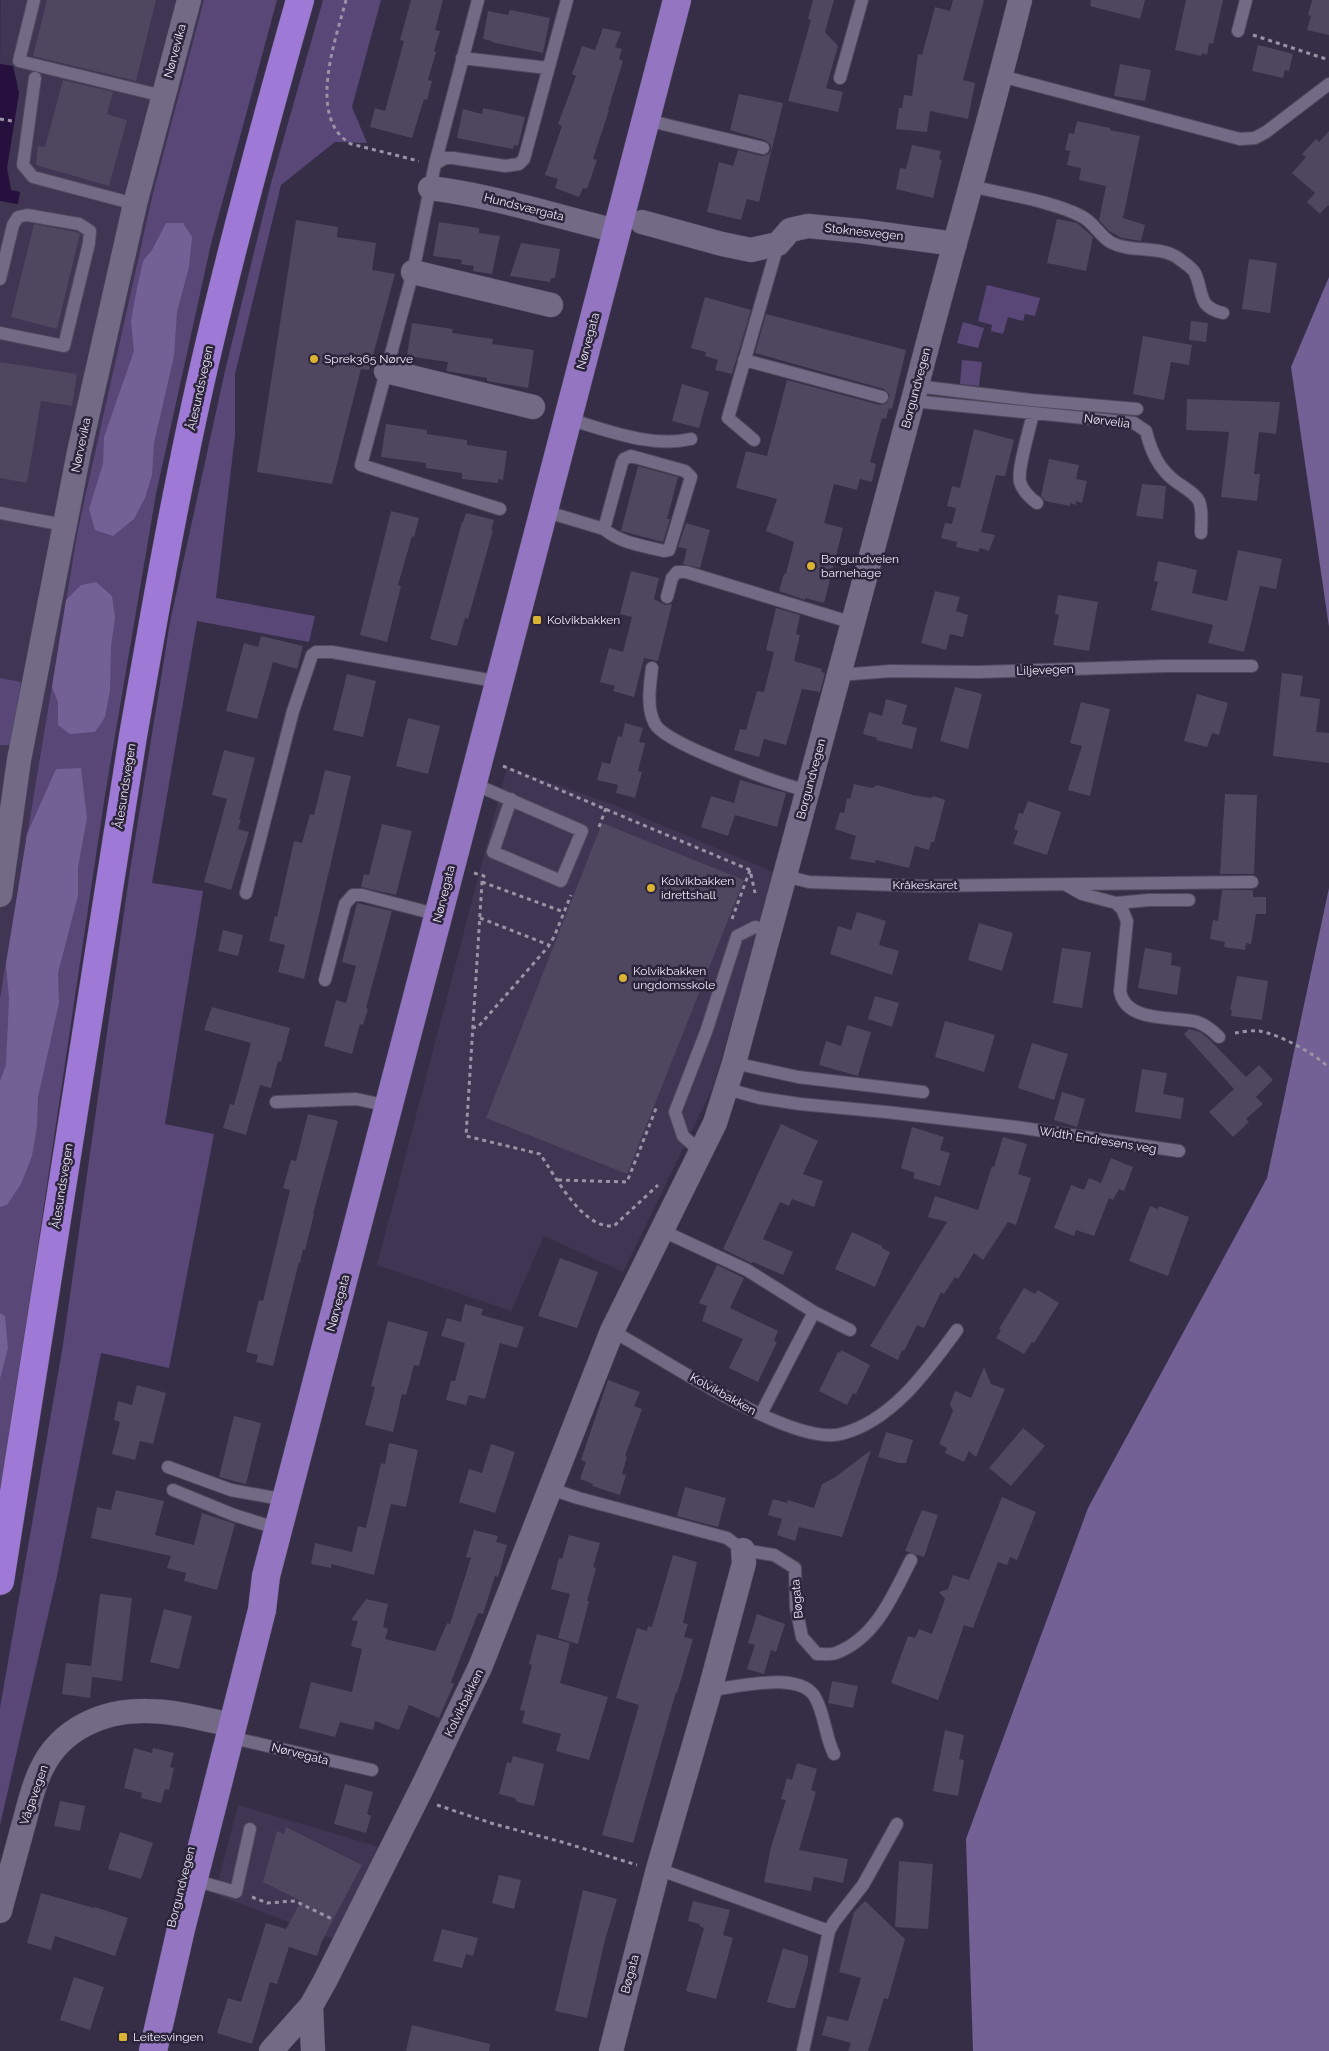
<svg xmlns="http://www.w3.org/2000/svg" width="1329" height="2051" font-family="Raleway,sans-serif">
<style>
.built{fill:#403553}
.green{fill:#594778}
.forest{fill:#736095}
.water{fill:#25103e}
.building{fill:#4f465f}
.lines{fill:none;stroke-linecap:round;stroke-linejoin:round}
.service-casing{stroke:#50495d;stroke-width:14}
.minor-casing{stroke:#50495d;stroke-width:25}
.primary-casing{stroke:#50495d;stroke-width:29}
.trunk-casing{stroke:#50495d;stroke-width:29}
.path{stroke:#9993a6;stroke-width:3;stroke-dasharray:4 4;stroke-linecap:butt}
.service{stroke:#736a85;stroke-width:12}
.minor{stroke:#736a85;stroke-width:24}
.primary{stroke:#9375c2;stroke-width:28}
.trunk{stroke:#9e79d6;stroke-width:28}
.poi-dot{fill:#dab333;stroke:#2c243b;stroke-width:2}
.labels{text-anchor:middle;stroke-width:5;stroke-linejoin:round;paint-order:stroke}
.street-label{font-size:12px;fill:#eee9f9;stroke:#2c243b}
.poi-label{font-size:12px;fill:#eee9f9;stroke:#2c243b;text-anchor:start}
</style>
<rect width="100%" height="100%" fill="#362e46"/>
<path class="built" d="M1,0H204L153,193L78,529L0,998V201L17,204L20,192L11,190L7,168L19,93L13,66L0,64Z
M507,767L614,805L775,873L713,1087L623,1272L544,1236L511,1311L377,1265Z
M238,1805L379,1847L334,1939L215,1894Z"/>
<path class="green" d="M204,0H277L211,244L156,494L105,795L0,1500V998L78,529L153,193Z
M323,0H381L352,107L367,143L335,142L281,185L235,374V435L216,598L315,616L309,642L197,621L152,883L203,891L165,1124L214,1134L169,1368L101,1353L57,1576L0,1825V1708L63,1345L129,877L170,622L225,371L271,183Z
M987,285L1040,298L1035,316L1025,314L1023,321L1008,317L1003,334L991,331L992,325L978,321Z
M963,322L984,328L978,348L957,343Z
M962,360L982,362L979,386L960,384Z
M0,678L21,682L12,745H0Z"/>
<path class="forest" d="M166,223H183L192,237L189,267L177,312L174,356L154,443L152,475L145,498L134,519L113,536L95,530L89,509L103,464L104,437L134,351L131,321L137,288L143,261L152,250Z
M1329,277V627L1291,367Z
M96,582L112,596L115,618L111,646L110,690L105,717L95,732L70,734L58,725V702L52,687L66,600L81,585Z
M81,768L87,818L78,867V896L58,973L59,1003L38,1097L37,1126L32,1156L21,1184L7,1205L0,1207V1081L6,1065L9,999L6,964L27,834L56,769Z
M1329,888V2051H973L966,1839L1088,1508L1267,1178Z
M0,1313L5,1316L8,1348L0,1379Z"/>
<path class="water" d="M0,64L13,66L19,93L7,168L11,190L20,192L18,204L0,201Z"/>
<path class="building" d="M47,0H156L136,81L33,56Z
M411,0H443L435,30L440,31L434,51L436,52L428,80L432,81L427,100L424,99L412,138L370,127L375,108L385,111L404,41L400,40Z
M813,0H834L825,32L838,46L826,88L843,92L838,112L788,101L811,20L808,19Z
M953,0H984L963,80L975,83L968,119L930,111L927,132L896,129L899,108H902L904,95L912,96L918,54L922,55L935,7L950,11Z
M1091,0H1145L1140,19L1090,6Z
M1186,0H1223L1213,44L1209,43L1207,55L1202,53L1201,56L1175,50Z
M1312,0H1329V35L1307,30L1311,16L1308,15Z
M510,10L550,18L543,53L491,42L492,41L483,39L488,11L508,15Z
M603,28L621,32L615,47L622,49L619,59L623,61L608,110H609L593,159L597,160L587,189L583,188L579,197L555,188L558,179L545,175L562,126L558,124L576,76L572,74L582,46L595,50Z
M1258,45L1293,54L1289,71L1285,70L1283,78L1252,71Z
M1120,64L1151,70L1145,101L1114,96Z
M63,80L113,92L107,114L127,120L109,186L36,165L38,146L45,147Z
M739,94L783,103L759,202L747,199L741,220L707,212L719,162L733,166L738,150L762,156L769,154L771,150V145L765,140L730,130Z
M483,108L525,117L518,146L514,145L513,149L457,138L463,109L482,114Z
M1077,121L1110,128V130L1140,136L1123,218L1145,225L1141,241L1122,238L1109,231L1099,220L1106,186L1079,180L1081,168L1067,165L1070,151L1065,150L1069,133L1074,134Z
M1329,131V206L1328,205L1320,214L1307,202L1315,193L1292,173L1306,157L1302,154L1316,139L1319,142Z
M912,145L941,151L939,159L942,160L933,198L896,189L900,168L906,169Z
M1057,219L1077,223L1093,237L1086,271L1047,263Z
M296,220L338,227L337,237L376,243L372,270L395,274L369,370L361,369L332,484L257,472Z
M439,222L479,228V233L500,236L492,274L473,271L474,266L461,264L462,260L433,256Z
M34,224L76,232L80,234L57,329L11,317Z
M521,243L560,249L555,278H551L550,282L510,276Z
M1249,259L1277,263L1270,313L1242,309Z
M705,297L751,310L732,374L715,370L718,360L705,356L706,352L691,348Z
M766,314L906,350L892,409L889,408L886,419L882,418L870,462L876,464L872,482L860,479L857,490L834,484L824,523L843,528L824,603L805,598V600L779,591L784,574H786L794,542L766,531L777,499L736,488L746,451L767,456L787,380L880,405L887,403L890,395L884,389L755,353Z
M1191,321L1208,323L1206,342L1189,340Z
M412,323L453,329L452,333L493,339L492,344L534,350L528,388L487,381V378L446,371L448,362L407,356Z
M1143,336L1192,345L1189,365L1171,362L1164,400L1133,394Z
M0,362L77,374L72,406L41,401L27,483L0,478Z
M682,384L709,392L699,428L672,421Z
M1187,399L1280,402L1276,434L1259,432L1254,474H1260L1257,501L1221,497L1229,432L1186,430Z
M386,424L427,430V434L467,440V445L507,451L503,480L498,479V483L462,479V473L426,468V463L381,457Z
M974,429L1014,440L1005,476L996,475L981,532L995,535L989,551L980,548L978,552L956,547L957,542L941,538L945,523L952,524L956,508L947,506L952,486L960,488Z
M1049,459L1079,465L1076,479L1087,481L1082,503L1076,501V505L1070,503V506L1045,501L1041,496Z
M638,466L678,477L667,519H670L663,542L621,531Z
M1142,484L1166,486L1163,519L1136,516Z
M391,511L419,518L414,537L412,536L398,585L401,586L387,642L360,635Z
M466,513L494,520L491,530H493L468,619L465,618L457,646L430,639L462,522H463Z
M686,523L710,530L700,568L683,564L687,549L678,547Z
M1238,550L1282,559L1276,589L1260,586L1244,652L1208,643L1213,625L1151,610L1158,582L1154,581L1158,561L1197,570L1192,593L1227,601Z
M631,571L659,578L654,599L665,605L672,604L658,661L644,658L634,697L613,691L615,686L600,682L609,648L623,652L632,617L620,614Z
M935,591L960,597L956,611L968,615L963,637L950,634L946,650L921,643Z
M1058,595L1098,602L1089,651L1053,645L1059,615L1055,614Z
M776,608L800,615L796,634L800,635L794,661L822,669L821,672L825,673L820,692L802,689L786,745L764,739L759,757L734,750L740,729L746,730L757,691L764,692L774,652L766,650Z
M261,636L303,646L297,669L273,662L257,719L226,711L244,643L258,647Z
M1282,673L1303,676L1300,696L1320,699L1316,732L1329,733V763L1273,756Z
M347,674L376,681L363,737L333,730Z
M955,687L982,694L968,749L940,741Z
M1197,694L1228,703L1219,735L1212,733L1207,747L1184,741Z
M886,699L907,705L902,724L917,728L912,749L876,740L877,738L863,734L869,712L882,716Z
M1081,702L1110,709L1090,796L1068,790L1082,746L1070,743Z
M408,718L440,726L428,774L396,766Z
M625,723L643,728L639,742L645,743L638,771L642,772L635,798L616,793L618,785L597,780L602,762L610,764L618,736L622,737Z
M224,750L255,758L239,820H241L238,829L249,832L231,890L204,882L227,799L212,795Z
M325,770L351,776L304,979L278,972L285,945L269,941L275,916L277,917L294,841L302,843L310,814L314,815Z
M740,780L786,793L777,827L735,815L728,836L701,827L711,796L734,803Z
M854,784L872,788L877,785L913,795L931,798L934,796L945,800L934,842H931L929,850L915,846L909,868L876,860L875,863L850,859L856,836L835,829L840,812L844,813L847,798L850,799Z
M1225,794L1257,795L1254,874H1220Z
M1028,801L1061,812L1047,855L1013,844L1018,831L1014,829L1019,813L1023,814Z
M602,823L744,880L627,1174L486,1118Z
M382,824L412,831L396,895L361,887L364,874L369,875Z
M1222,890H1253V897H1266V914H1256L1251,944L1246,943L1245,950L1224,947L1225,942L1210,939L1213,920L1218,921Z
M357,903L392,911L366,1008L368,1009L363,1025L360,1024L352,1054L324,1046L336,1000L346,1003L356,966L342,962Z
M857,912L886,921L879,945L899,951L892,975L830,954L838,926L851,930Z
M979,923L1013,933L1002,971L968,960Z
M223,930L243,935L238,956L218,951Z
M1062,948L1091,952L1082,1008L1053,1003Z
M1145,948L1172,953L1171,965L1181,967L1177,995L1138,988Z
M1237,976L1268,981L1262,1020L1231,1016L1232,1010H1230Z
M875,996L899,1003L892,1027L868,1019Z
M212,1007L290,1028L281,1062L278,1061L271,1088L260,1085L246,1135L223,1128L230,1104L234,1105L251,1043L204,1030Z
M945,1021L995,1035L984,1072L935,1057Z
M847,1025L871,1032L858,1076L819,1065L826,1041L841,1046Z
M1189,1029L1200,1032L1208,1038L1246,1077L1259,1065L1273,1080L1256,1097L1263,1104L1246,1119L1249,1122L1233,1137L1209,1112L1234,1089L1184,1034Z
M1032,1043L1068,1054L1054,1100L1018,1088Z
M1142,1069L1167,1073L1163,1094L1184,1098L1181,1119L1135,1112Z
M1062,1092L1085,1099L1077,1127L1054,1120Z
M308,1114L338,1121L313,1214H314L305,1250L303,1249L300,1263L299,1262L273,1366L256,1362L258,1355L246,1352L259,1300L263,1301L290,1190L283,1188L291,1160L296,1161Z
M781,1124L818,1141L803,1174L823,1181L814,1207L792,1199L789,1206L780,1202L763,1239L793,1252L783,1275L753,1262L751,1263L723,1249Z
M912,1127L944,1137L940,1150L950,1153L940,1186L913,1178L915,1173L901,1168Z
M1003,1137L1027,1144L1018,1174L1031,1178L1016,1225L1008,1222L983,1260L974,1253L958,1279L955,1277L944,1294L941,1292L924,1328L917,1325L904,1351L902,1350L898,1360L870,1346L947,1222L928,1217L935,1196L978,1210L992,1166L994,1167Z
M1111,1158L1133,1167L1124,1191L1119,1189L1113,1200L1109,1198L1094,1236L1076,1230L1074,1236L1054,1228L1071,1185L1084,1190L1089,1178L1101,1183Z
M1150,1206L1158,1209L1159,1206L1189,1217L1168,1276L1129,1261Z
M852,1232L882,1246V1248L890,1252L875,1287L835,1269Z
M560,1258L598,1272L577,1328L538,1316Z
M717,1265L744,1278L730,1308L778,1331L774,1341L777,1342L758,1382L729,1368L743,1339L702,1321L707,1306L699,1303Z
M1024,1288L1035,1294L1038,1290L1059,1303L1034,1343L1032,1342L1024,1354L996,1338L1001,1330L999,1329Z
M465,1304L483,1309L481,1315L524,1327L517,1348L500,1343L485,1399L469,1395L466,1405L446,1400L451,1381H455L465,1343L441,1336L447,1318L461,1322Z
M388,1321L428,1332L419,1366L414,1365L406,1395L402,1394L393,1432L365,1425L375,1387L371,1386Z
M841,1350L870,1365L856,1394L853,1393L847,1405L819,1391L838,1352L840,1353Z
M984,1367L991,1384L1005,1389L976,1457L969,1451L964,1462L945,1453L947,1448L939,1444L953,1411L950,1404L955,1391L971,1398Z
M608,1380L640,1392L634,1406L642,1409L625,1456L627,1457L622,1474L626,1475L620,1495L592,1486L593,1484L580,1479L586,1462L581,1460Z
M137,1385L166,1393L153,1444L140,1441L135,1460L112,1454L120,1422L114,1420L118,1401L132,1405Z
M234,1416L261,1423L246,1484L219,1477Z
M1023,1428L1045,1446L1011,1486L989,1468Z
M886,1432L913,1440L906,1463H899L878,1457Z
M389,1443L418,1450L406,1507L391,1504L374,1575L331,1564V1568L311,1564L315,1543L352,1552L358,1526L366,1528L381,1463L385,1464Z
M491,1444L515,1452L495,1513L459,1502L469,1469L482,1473Z
M871,1450L842,1537L799,1527L795,1541L777,1535L782,1519L768,1515L773,1499L787,1503L788,1500L814,1508L822,1484L834,1478Z
M685,1487L726,1498L718,1527L677,1516Z
M116,1490L164,1501L155,1535L194,1545L202,1513L235,1524L217,1590L184,1581L186,1573L167,1568L171,1556L91,1538L97,1507L111,1510Z
M1002,1497L1036,1512L1017,1560L1010,1557L1007,1565L998,1562L973,1628L964,1625L938,1700L891,1683L908,1636L915,1638L919,1629L932,1634L945,1599L939,1592L948,1589L953,1575L969,1580Z
M922,1510L938,1515L924,1557L905,1551Z
M474,1530L498,1536L496,1542L507,1545L498,1577L495,1576L483,1614L478,1613L451,1682L454,1684L439,1718L409,1705L399,1730L375,1721L373,1730L340,1722L335,1737L299,1728L311,1682L352,1692L362,1649L351,1646L358,1621L351,1620L366,1599L388,1604L383,1627L388,1629L385,1639L435,1651L447,1623L450,1624L471,1558L466,1557Z
M569,1535L600,1543L593,1567L596,1568L587,1601H589L578,1644L558,1638L570,1594L551,1589L559,1558L562,1559Z
M673,1555L697,1562L683,1623L688,1624L684,1637L693,1639L677,1693L676,1692L633,1843L602,1835L639,1705L616,1698L637,1628L647,1631L648,1626L652,1627Z
M100,1594L132,1598L122,1681L92,1677L90,1698L62,1694L66,1663L91,1666Z
M164,1609L192,1616L179,1669L150,1662Z
M757,1614L785,1624L776,1652L771,1650L764,1674L747,1669L755,1645L748,1643Z
M537,1634L570,1643L560,1683L608,1697L589,1760L556,1751L561,1734L522,1723L525,1711L520,1710L532,1665L529,1664Z
M832,1681L858,1686L853,1708L828,1703Z
M945,1730L964,1735L959,1759L964,1760L958,1796L933,1791Z
M134,1748L152,1753L153,1748L174,1753L170,1767L174,1768L169,1790L165,1789L161,1803L141,1798L142,1793L124,1788Z
M513,1756L544,1764L534,1806L517,1802L515,1798L499,1794L507,1762L511,1763Z
M797,1763L817,1769L811,1790L816,1792L799,1850L848,1859L843,1883L814,1877L811,1891L764,1882L771,1847L786,1800L781,1799L787,1778L792,1780Z
M345,1784L373,1792L367,1814L371,1816L366,1833L334,1824Z
M60,1801L85,1806L80,1831L54,1826Z
M286,1827L362,1865L322,1941L317,1956L289,1947L277,1984L270,1982L252,2044L217,2033L228,1998L241,2002L266,1923L286,1929L301,1901L263,1882L277,1831L284,1834Z
M120,1832L153,1843L141,1879L108,1869Z
M899,1861L933,1864L928,1929L895,1927Z
M499,1875L521,1880L514,1909L492,1903Z
M583,1890L617,1899L605,1940L587,2018L555,2011Z
M41,1893L94,1908L95,1907L128,1918L115,1956L55,1936L51,1950L27,1943Z
M693,1901L730,1910L723,1935L733,1938L716,1999L686,1991L704,1928L699,1926L700,1924L688,1921Z
M865,1901L905,1939L888,1999L884,1998L868,2051H848L851,2043L822,2035L827,2016L848,2021L861,1978L839,1972L854,1912Z
M442,1929L478,1938L473,1956L466,1954L462,1968L433,1961Z
M783,1948L808,1956V1963L795,2008H788L767,2002Z
M74,1977L104,1987L90,2030L60,2020Z
M412,2025L490,2044L489,2051H406Z"/>
<g class="lines">
<defs>
<path id="service" d="M34,0L19,61L163,96
M478,0L435,164L413,272L361,465L500,509
M1238,31L1246,0
M462,58L548,68
M1001,76L1240,139L1255,138L1266,132L1329,84
M35,78L23,165L33,177L135,204
M840,78L862,0
M646,120L763,148
M435,164L445,158H453L505,166L519,164L524,159L567,0
M971,186C1003,194 1052,201 1081,216C1094,222 1100,237 1112,243C1132,253 1160,245 1178,258C1183,262 1193,268 1195,273C1204,293 1197,307 1223,313
M0,279L13,225L18,217L27,215L79,224L90,231L89,243L64,346L0,333
M744,360L882,397
M916,386L1031,400L1137,409
M913,401L1134,423L1146,431C1151,451 1158,468 1175,481C1183,487 1195,493 1199,501C1203,510 1201,524 1201,533
M1033,413C1030,429 1017,469 1020,482C1023,492 1030,498 1037,503
M568,419C607,430 650,448 691,439
M754,440L728,418L778,244
M544,511L604,529L622,463L624,459L631,456L685,471L691,477L669,550L664,551C644,546 620,543 604,529
M0,513L64,525
M667,597L672,578L677,572H686L853,623
M652,668C650,685 646,708 655,724C666,745 781,784 808,791
M839,675L891,671L979,672L1165,666H1252
M472,783L582,831L561,881L493,852L511,799
M785,876L809,882L923,886L1252,882
M1066,885L1082,894L1116,903L1122,909L1127,921L1120,991C1125,1023 1174,1016 1197,1022C1206,1025 1212,1030 1219,1037
M246,893L293,711L312,655L316,652H332L500,682
M1116,903L1149,900H1189
M325,980L345,904L353,895H362L439,915
M734,1063L798,1077L923,1092
M727,1089L760,1098L800,1104L886,1112L1016,1127L1179,1151
M276,1102L356,1099L389,1106
M701,1152L683,1136L675,1112L706,1032L737,936L755,927L770,930
M663,1231L747,1270L814,1312L850,1330
M612,1331C660,1356 791,1447 841,1434C892,1421 927,1371 957,1330
M761,1414L814,1312
M168,1467L231,1490L286,1500
M551,1489L578,1498L727,1538L743,1550L774,1555L795,1568L796,1607L802,1637L817,1654C823,1654 831,1655 836,1653C876,1638 893,1595 911,1560
M173,1490L234,1515L279,1529
M710,1690C735,1688 802,1669 816,1699C825,1716 825,1736 834,1754
M229,1737L372,1770
M658,1869L829,1931
M190,1879L236,1892L250,1829
M803,2051L829,1931L834,1922L863,1885L897,1824"/>
<path id="minor" d="M430,188C494,196 555,216 617,231
M642,222L722,244L751,250L778,244L790,230L808,226L860,231L955,244
M413,272L551,305
M386,371L533,407
M0,895L19,760L79,452L135,204L189,0
M0,1911C7,1884 15,1857 22,1830C28,1810 32,1787 42,1768C61,1729 103,1710 146,1711C175,1711 203,1719 232,1725
M311,2006L313,2051
M271,2051L311,2006L325,1981L423,1786L481,1665L612,1331L715,1123L734,1063C795,837 857,611 917,385C950,256 988,129 1020,0
M611,2051L658,1869L710,1690L744,1563L743,1550"/>
<path id="primary" d="M153,2051L181,1929L262,1610L266,1576L677,0"/>
<path id="trunk" d="M0,1581L133,736C156,604 179,472 210,341C237,227 268,113 300,0"/>
</defs>
<use href="#service" class="service-casing"/>
<use href="#minor" class="minor-casing"/>
<use href="#primary" class="primary-casing"/>
<use href="#trunk" class="trunk-casing"/>
<path class="path" d="M346,0C336,39 306,118 351,144L419,161
M1253,35L1329,60
M0,119L12,121
M503,766L750,870L755,893
M599,827L606,808
M474,873L484,876L482,882L466,1136L540,1154C556,1177 582,1229 614,1226L658,1185
M482,882L564,912
M480,918L549,945
M732,919L750,870
M472,1028L478,1027L548,947L554,937L571,895
M1235,1033C1242,1032 1252,1030 1259,1031C1279,1034 1316,1054 1329,1068
M558,1180L627,1182L657,1106
M437,1805L494,1824L562,1842L637,1865
M252,1897L267,1903L295,1901L332,1919"/>
<use href="#service" class="service"/>
<use href="#minor" class="minor"/>
<use href="#primary" class="primary"/>
<use href="#trunk" class="trunk"/>
</g>
<g class="poi-dot">
<circle cx="314" cy="359" r="5"/>
<circle cx="811" cy="566" r="5"/>
<rect x="532" y="615" width="10" height="10" rx="2.5"/>
<circle cx="651" cy="888" r="5"/>
<circle cx="623" cy="978" r="5"/>
<rect x="118" y="2032" width="10" height="10" rx="2.5"/>
</g>
<g class="labels">
<g class="street-label">
<text transform="translate(175 51) rotate(-75)" y="4">Nørvevika</text>
<text transform="translate(524 207) rotate(14)" y="4">Hundsværgata</text>
<text transform="translate(864 232) rotate(6)" y="4">Stoknesvegen</text>
<text transform="translate(588 341) rotate(-75)" y="4">Nørvegata</text>
<text transform="translate(200 388) rotate(-78)" y="4">Ålesundsvegen</text>
<text transform="translate(916 388) rotate(-75)" y="4">Borgundvegen</text>
<text transform="translate(1107 421) rotate(7)" y="4">Nørvelia</text>
<text transform="translate(81 445) rotate(-78)" y="4">Nørvevika</text>
<text transform="translate(1045 670) rotate(-2)" y="4">Liljevegen</text>
<text transform="translate(811 779) rotate(-75)" y="4">Borgundvegen</text>
<text transform="translate(125 786) rotate(-81)" y="4">Ålesundsvegen</text>
<text x="925" y="889">Kråkeskaret</text>
<text transform="translate(444 894) rotate(-76)" y="4">Nørvegata</text>
<text transform="translate(1098 1140) rotate(9)" y="4">Width Endresens veg</text>
<text transform="translate(62 1186) rotate(-81)" y="4">Ålesundsvegen</text>
<text transform="translate(338 1303) rotate(-75)" y="4">Nørvegata</text>
<text transform="translate(723 1394) rotate(29)" y="4">Kolvikbakken</text>
<text transform="translate(797 1599) rotate(-95)" y="4">Bøgata</text>
<text transform="translate(464 1703) rotate(-64)" y="4">Kolvikbakken</text>
<text transform="translate(300 1754) rotate(14)" y="4">Nørvegata</text>
<text transform="translate(34 1795) rotate(-71)" y="4">Vågavegen</text>
<text transform="translate(181 1887) rotate(-76)" y="4">Borgundvegen</text>
<text transform="translate(630 1974) rotate(-75)" y="4">Bøgata</text>
</g>
<g class="poi-label">
<text x="324" y="363">Sprek365 Nørve</text>
<text x="821" y="563">Borgundveien<tspan x="821" dy="14">barnehage</tspan></text>
<text x="547" y="624">Kolvikbakken</text>
<text x="661" y="885">Kolvikbakken<tspan x="661" dy="14">idrettshall</tspan></text>
<text x="633" y="975">Kolvikbakken<tspan x="633" dy="14">ungdomsskole</tspan></text>
<text x="133" y="2041">Leitesvingen</text>
</g>
</g>
</svg>
